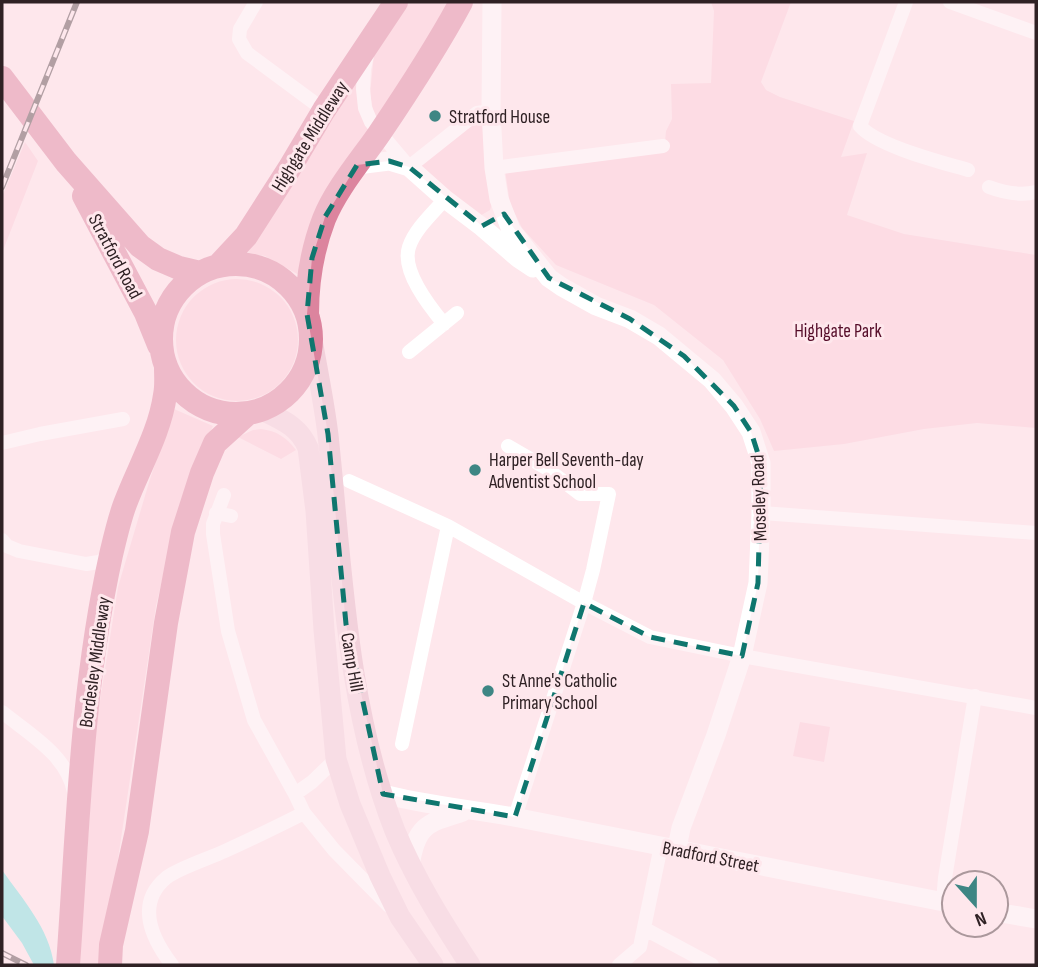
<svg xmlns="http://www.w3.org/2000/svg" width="1038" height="967" font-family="'Sofia Sans Condensed',sans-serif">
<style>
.green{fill:#fccfd9}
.water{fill:#75e2df}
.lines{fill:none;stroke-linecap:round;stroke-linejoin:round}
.minor{stroke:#fff;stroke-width:14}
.tertiary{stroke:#fff;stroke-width:19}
.secondary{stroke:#f2d1db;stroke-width:21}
.trunk{stroke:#dc849e;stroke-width:24}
.rail-casing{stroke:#57474b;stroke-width:6}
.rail{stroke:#fee7ec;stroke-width:3.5;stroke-dasharray:10;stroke-linecap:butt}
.marked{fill:none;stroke:#0f766e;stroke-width:5;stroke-dasharray:14 9;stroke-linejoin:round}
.poi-dot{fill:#3e8684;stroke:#fee7ec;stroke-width:2.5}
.labels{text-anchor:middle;stroke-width:6;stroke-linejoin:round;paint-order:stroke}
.poi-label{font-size:19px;fill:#2f2124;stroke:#fee7ec;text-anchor:start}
.street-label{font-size:19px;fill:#2f2124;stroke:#fee7ec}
.park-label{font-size:19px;fill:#550d29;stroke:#fee7ec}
</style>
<rect width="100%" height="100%" fill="#fee7ec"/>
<path class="green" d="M404,2H453L375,121L370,94L374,54Z
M711,2H791L761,82L766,90L780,97L854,121L841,157L867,153L847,215L904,234L1036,255V428L977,423L924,429L844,444L774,451L760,419L723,360L654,305L556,265L522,228L510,204L505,170L664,152L666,131L672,119L671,84L711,83L714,11Z
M357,74L370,130L299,275L265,256L241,251Z
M483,118L492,204L490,210L478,217L417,167L475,119Z
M25,142L38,161L2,253V197Z
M176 340a61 61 0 1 1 122 0a61 61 0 1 1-122 0Z
M174,409L213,426L181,499L156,606L102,965H79L96,726L118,587L150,479Z
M261,429C277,431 286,437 296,450L281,459L238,437L253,430Z
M800,722L830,727L824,762L793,756Z"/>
<path class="water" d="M2,870C23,900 49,928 54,965H34L22,943L2,916Z"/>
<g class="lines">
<path class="minor" d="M256,2L240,29L239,39L247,53L324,110
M906,2L860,126C877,146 941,162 968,170
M950,2L1036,33
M367,55L364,69L363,89L365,108L371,122L409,167L477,113L491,111
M494,168L663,146
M989,187C1005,193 1020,196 1036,192
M444,324C430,307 401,271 409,247C415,229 433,213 445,199
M409,352L457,313
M2,443L40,434L123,419
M508,446L546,468L580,494H609L593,570L584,603L515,817
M349,481L448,526L584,603L650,637L742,656L1036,708
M224,495L213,524V534L228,631L254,720L295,794L304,813L334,850L389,906
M216,513L231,516
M761,513L1036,533
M2,540L7,546L19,551L86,564L99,562L111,555
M2,712C29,734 67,755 74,792
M402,744L448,526
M295,794L312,782L336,759
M943,901L945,878L975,696
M645,929L712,965
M172,965C152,939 135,904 166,878C176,869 210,858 225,851C252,839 278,826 304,813
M619,965L640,947L661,846"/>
<path class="tertiary" d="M492,2L491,111L494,168L499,199L511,230L549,278L562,287L596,306L630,319L659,336L712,380L734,406L751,432L761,463V513L758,583L742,656L716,735L681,828L677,848
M357,165L389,161L409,167L445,199L482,227L518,258L533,268
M383,794C428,806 474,809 519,818C664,847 809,875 954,904
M410,866C416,825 427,823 463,812
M996,912L1036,919"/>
<path class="secondary" d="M311,335C317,368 324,402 328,435C342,567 346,706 395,831C415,879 442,922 470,965
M262,410C282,420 299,426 308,448L316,511L324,630L336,759L350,804L380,876L400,917L433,965"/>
<path class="trunk" d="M2,78L66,162L140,246L158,259L179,268L200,273
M84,196L146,313L159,345
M161 339a75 75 0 1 1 150 0a75 75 0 1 1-150 0Z
M218,266L246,236L289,169L324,110L396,2
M307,314C307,281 312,250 324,219C336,189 361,160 379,134C408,91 437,47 461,2
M68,965C78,828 81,690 111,555C115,538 119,520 125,504C138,469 160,432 165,395C167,386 166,377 166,368
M110,965L111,945L137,831L166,623L183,532L202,473L215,443L247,414"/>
<defs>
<path id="rail" d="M2,187L77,2
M2,953L26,965"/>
</defs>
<use href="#rail" class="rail-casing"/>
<use href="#rail" class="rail"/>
</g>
<path d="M0 0H1038V967H0ZM389,161L409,167L482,226L504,214L549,278L630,319L684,356L734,406L751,432L761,463L758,583L742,656L650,637L584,603L515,817L383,794L346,624L328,434L307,314L312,258L325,217L357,165Z" fill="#fee7ec" fill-opacity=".55" fill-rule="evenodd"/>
<path class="marked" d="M389,161L409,167L482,226L504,214L549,278L630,319L684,356L734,406L751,432L761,463L758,583L742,656L650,637L584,603L515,817L383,794L346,624L328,434L307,314L312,258L325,217L357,165Z"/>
<g class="poi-dot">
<circle cx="435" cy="116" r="7"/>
<circle cx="475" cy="470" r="7"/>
<circle cx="488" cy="691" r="7"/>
</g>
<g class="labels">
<g class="poi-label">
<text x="449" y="123">Stratford House</text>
<text x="489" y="466">Harper Bell Seventh-day<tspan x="489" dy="22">Adventist School</tspan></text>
<text x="502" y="687">St Anne's Catholic<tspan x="502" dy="22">Primary School</tspan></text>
</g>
<g class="street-label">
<text transform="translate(309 136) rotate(-58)" y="7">Highgate Middleway</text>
<text transform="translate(116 256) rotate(62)" y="7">Stratford Road</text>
<text transform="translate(758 498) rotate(-92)" y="7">Moseley Road</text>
<text transform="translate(94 662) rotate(-82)" y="7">Bordesley Middleway</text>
<text transform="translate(353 662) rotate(80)" y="7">Camp Hill</text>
<text transform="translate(711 856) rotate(11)" y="7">Bradford Street</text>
</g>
<g class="park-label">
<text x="838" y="337">Highgate Park</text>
</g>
</g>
<rect width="1038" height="967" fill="none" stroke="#2f2124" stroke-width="7"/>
<g transform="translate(975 904) rotate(159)"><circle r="33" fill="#fee7ec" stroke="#ab989c" stroke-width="2"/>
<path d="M0-5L12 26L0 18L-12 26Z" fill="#3e8684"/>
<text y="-10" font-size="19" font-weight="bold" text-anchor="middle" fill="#2f2124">N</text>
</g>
</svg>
